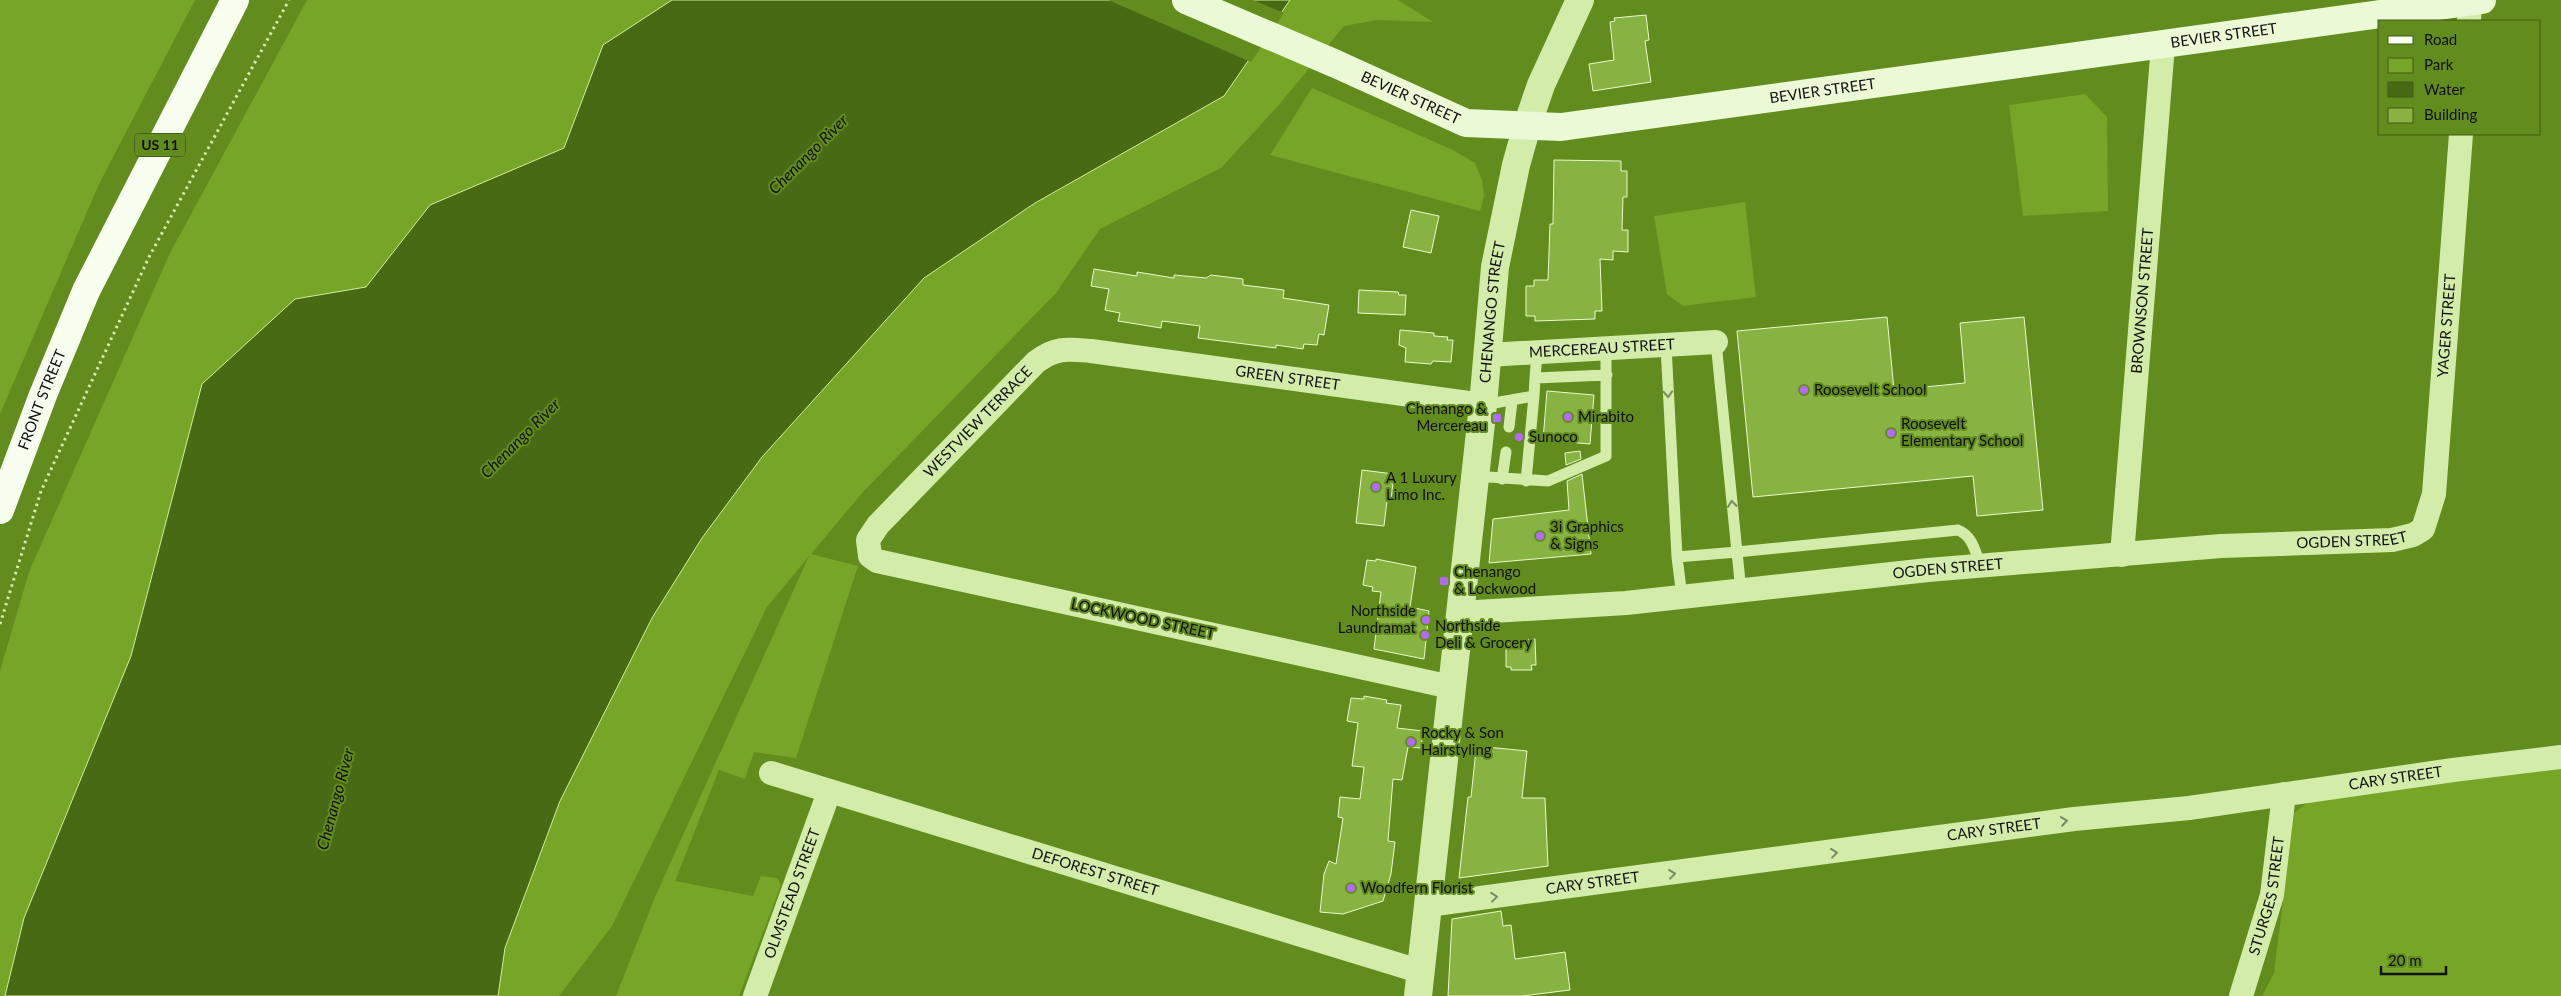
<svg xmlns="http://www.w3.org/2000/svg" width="2561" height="996" font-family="Lato,sans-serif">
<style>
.green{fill:#77a527}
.water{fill:#496a14;stroke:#d2ee9d}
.pier{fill:#628c1d}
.building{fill:#88b242;stroke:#eaf9cf}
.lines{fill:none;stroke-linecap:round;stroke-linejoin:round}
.path{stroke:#d4ecaa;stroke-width:3;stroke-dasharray:2.5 4;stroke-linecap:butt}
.service{stroke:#d4ecaa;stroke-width:11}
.minor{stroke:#d4ecaa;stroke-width:24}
.tertiary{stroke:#d4ecaa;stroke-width:28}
.secondary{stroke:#ecf9d6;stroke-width:28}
.primary{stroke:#f8fff0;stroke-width:28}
.oneway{stroke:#7c8965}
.poi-dot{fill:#b668fc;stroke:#628c1d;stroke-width:2}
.labels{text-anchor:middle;stroke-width:4;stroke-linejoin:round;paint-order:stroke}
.shield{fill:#628c1d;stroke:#293615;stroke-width:1}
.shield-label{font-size:14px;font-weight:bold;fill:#111}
.street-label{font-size:15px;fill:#111;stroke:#628c1d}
.poi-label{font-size:15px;fill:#111;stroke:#628c1d;text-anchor:start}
.water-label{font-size:16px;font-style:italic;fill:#111;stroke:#628c1d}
</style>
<rect width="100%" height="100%" fill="#628c1d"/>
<path class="green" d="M0,0H195L99,184L0,414Z
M307,0H672L603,45L564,148L430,205L366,287L295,299L131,656L24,918L5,996H0V671L29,572L170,253Z
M1290,0H1398L1433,22L1377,20L1344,26L1278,106L1221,168L1100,229L1056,293L863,492L811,554L858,566L796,758L754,752L745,779L719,770L675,881L753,896L761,876L777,878L781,885L739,996H616L655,897L809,556L767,607L612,926L559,996H498L505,948L560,801L652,618L702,538L762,457L924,278L1035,203L1224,96Z
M1312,88L1453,150L1475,163L1482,180L1484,196L1480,211L1270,155Z
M2085,94L2107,117L2108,211L2023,216L2009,105Z
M1745,202L1756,297L1683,306L1667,294L1654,216Z
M2561,764V996H2262L2274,973L2294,813L2311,800Z"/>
<path class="water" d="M672,0H1290L1224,96L1035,203L924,278L762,457L702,538L652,618L560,801L505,948L498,996H5L24,918L131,656L202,384L295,299L366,287L430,205L564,148L603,45Z"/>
<path class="pier" d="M1108,0H1253L1284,13L1251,62Z"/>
<path class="building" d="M1646,15L1649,40L1645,41L1651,82L1593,91L1589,64L1614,60L1610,22L1615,21L1614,18Z
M1554,160L1621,161V171H1627V197H1623L1622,230H1628V252L1613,251V260L1600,259L1602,311H1595V319L1535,321V316H1526V286H1534V280H1548L1550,224H1553Z
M1411,210L1439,216L1431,253L1403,247Z
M1094,269L1137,276V272L1174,278V275L1206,278L1211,275L1243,279V285L1284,290L1283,298L1329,305L1324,335L1319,334L1317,345L1304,344L1303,349L1276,345V348L1198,338L1200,326L1162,321L1161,328L1118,321L1120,313L1105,310L1109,289L1091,286Z
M1359,290L1398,292L1399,295H1406L1405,315L1358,313Z
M1887,317L1894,390L1965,383L1960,323L2024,317L2043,510L1977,516L1973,476L1753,497L1737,331Z
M1400,330L1434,333V336L1448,337L1447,340H1453L1451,362L1433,361L1431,364L1405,362L1406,348L1399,345Z
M1547,391L1594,395L1590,444L1543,440Z
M1580,451L1581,459L1566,465L1565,453Z
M1362,470L1394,474L1391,501H1387L1384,526L1356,523Z
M1582,474L1591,554L1489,563L1493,519L1569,510L1567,481Z
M1376,559L1416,567L1410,607L1429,611L1424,659L1374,649L1381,592L1372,591L1373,587L1363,585L1367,560L1376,561Z
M1535,639L1536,665H1531L1532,670H1511V667H1506V641Z
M1364,696L1387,700L1386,703L1401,705L1397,728L1423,731L1421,748L1408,747L1402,780L1393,779L1388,841L1395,842L1391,874L1383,901L1343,914L1320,912L1324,874L1329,861L1336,864L1343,818L1338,817L1340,797L1360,799L1364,767L1352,766L1358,723L1347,721L1351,698L1364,699Z
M1487,747L1527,751L1522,798H1545L1548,866L1459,878L1468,797H1471L1476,750L1487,751Z
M1501,911L1503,926L1511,925L1515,959L1565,952L1570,990L1522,996H1448L1452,919Z"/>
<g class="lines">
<path class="path" d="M0,624L41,491L149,257L289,0"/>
<path class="service" d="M1716,342L1737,552L1958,530C1973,536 1975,552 1981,566
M1666,346L1677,557
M1537,353L1535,378L1607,375
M1483,405L1534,396L1535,378
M1509,427L1512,401
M1474,476L1548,481L1606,456V349
M1502,479L1506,452
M1526,481L1534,396
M1682,597L1677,557L1737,552L1741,591"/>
<g class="minor">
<path d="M2469,21L2470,2"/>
<path id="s1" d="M1487,355L1716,342"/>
<path id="s2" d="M2122,555L2163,45"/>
<path id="s3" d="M1459,613L1626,603L1928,570L2221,546L2392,540L2413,535L2423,529L2434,494L2461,134"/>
<path id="s4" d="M1451,687L877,561L870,556L868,540L878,525L1036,362C1056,347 1067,349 1091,351L1483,405"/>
<path id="s5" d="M771,773L1419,971"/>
<path id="s6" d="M1428,905L2074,819L2189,808L2453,770L2561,757"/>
<path id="s7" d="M755,996L829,792"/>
<path id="s8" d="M2241,996L2272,895L2284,794"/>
</g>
<path class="tertiary" id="s9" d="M1418,996L1483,405L1495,267L1516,165L1527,126L1541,85L1580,0"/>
<path class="secondary" id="s10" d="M1186,0L1336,64L1466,123L1561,127L2482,0"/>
<path class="primary" id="s11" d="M0,510L43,395L86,291L235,0"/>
</g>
<defs><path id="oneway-chevron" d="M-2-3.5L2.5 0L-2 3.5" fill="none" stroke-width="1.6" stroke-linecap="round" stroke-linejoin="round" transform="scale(1.25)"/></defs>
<g class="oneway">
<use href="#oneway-chevron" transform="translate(1668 394) rotate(87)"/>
<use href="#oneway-chevron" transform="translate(1732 504) rotate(-96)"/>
<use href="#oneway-chevron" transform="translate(2064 821) rotate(-8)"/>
<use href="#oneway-chevron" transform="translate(1834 853) rotate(-7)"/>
<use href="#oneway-chevron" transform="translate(1672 874) rotate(-7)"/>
<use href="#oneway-chevron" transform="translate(1494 897) rotate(-7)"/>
</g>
<g class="poi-dot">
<circle cx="1804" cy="390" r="5"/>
<circle cx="1568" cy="417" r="5"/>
<rect x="1492" y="413" width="10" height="10" rx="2.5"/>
<circle cx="1891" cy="433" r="5"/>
<circle cx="1519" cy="437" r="5"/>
<circle cx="1376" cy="487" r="5"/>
<circle cx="1540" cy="536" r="5"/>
<rect x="1439" y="576" width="10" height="10" rx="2.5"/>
<circle cx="1426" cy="620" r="5"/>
<circle cx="1425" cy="635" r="5"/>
<circle cx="1411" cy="742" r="5"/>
<circle cx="1351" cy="888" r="5"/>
</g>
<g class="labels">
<rect class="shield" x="135" y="133.5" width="50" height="23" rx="4"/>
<g class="shield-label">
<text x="160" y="150">US 11</text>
</g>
<g class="street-label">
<text dy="5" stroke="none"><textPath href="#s10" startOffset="1070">BEVIER STREET</textPath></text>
<text dy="5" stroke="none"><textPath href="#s10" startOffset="665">BEVIER STREET</textPath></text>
<text dy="5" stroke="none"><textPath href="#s10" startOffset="245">BEVIER STREET</textPath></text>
<text dy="5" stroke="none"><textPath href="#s2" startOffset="255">BROWNSON STREET</textPath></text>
<text dy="5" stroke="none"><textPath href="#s9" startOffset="688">CHENANGO STREET</textPath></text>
<text dy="5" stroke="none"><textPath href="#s3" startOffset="1175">YAGER STREET</textPath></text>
<text dy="5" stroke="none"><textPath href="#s1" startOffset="115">MERCEREAU STREET</textPath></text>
<text dy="5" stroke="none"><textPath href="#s4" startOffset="1114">GREEN STREET</textPath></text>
<text dy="5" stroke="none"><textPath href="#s11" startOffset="118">FRONT STREET</textPath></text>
<text dy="5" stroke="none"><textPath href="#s4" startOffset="774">WESTVIEW TERRACE</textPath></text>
<text dy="5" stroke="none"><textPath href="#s3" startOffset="896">OGDEN STREET</textPath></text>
<text dy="5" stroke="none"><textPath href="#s3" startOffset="491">OGDEN STREET</textPath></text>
<text transform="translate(1143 619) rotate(12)" y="5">LOCKWOOD STREET</text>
<text dy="5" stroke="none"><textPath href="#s6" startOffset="976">CARY STREET</textPath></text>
<text dy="5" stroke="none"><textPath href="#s6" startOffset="571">CARY STREET</textPath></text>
<text dy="5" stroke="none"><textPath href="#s5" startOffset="339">DEFOREST STREET</textPath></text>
<text dy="5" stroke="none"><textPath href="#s6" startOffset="166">CARY STREET</textPath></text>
<text dy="5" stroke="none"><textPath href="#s7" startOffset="109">OLMSTEAD STREET</textPath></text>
<text dy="5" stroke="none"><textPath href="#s8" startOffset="104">STURGES STREET</textPath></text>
</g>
<g class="poi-label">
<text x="1814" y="395">Roosevelt School</text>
<text x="1487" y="414" text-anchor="end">Chenango &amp;<tspan x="1487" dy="17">Mercereau</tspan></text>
<text x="1578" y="422">Mirabito</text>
<text x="1901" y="429">Roosevelt<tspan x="1901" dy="17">Elementary School</tspan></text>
<text x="1529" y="442">Sunoco</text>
<text x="1386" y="483">A 1 Luxury<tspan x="1386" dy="17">Limo Inc.</tspan></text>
<text x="1550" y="532">3i Graphics<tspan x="1550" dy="17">&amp; Signs</tspan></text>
<text x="1454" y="577">Chenango<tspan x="1454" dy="17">&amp; Lockwood</tspan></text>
<text x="1416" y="616" text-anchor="end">Northside<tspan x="1416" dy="17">Laundramat</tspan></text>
<text x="1435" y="631">Northside<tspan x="1435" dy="17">Deli &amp; Grocery</tspan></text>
<text x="1421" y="738">Rocky &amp; Son<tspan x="1421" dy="17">Hairstyling</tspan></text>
<text x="1361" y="893">Woodfern Florist</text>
</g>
<g class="water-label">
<text transform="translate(808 154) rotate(-45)" y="6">Chenango River</text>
<text transform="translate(520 438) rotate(-45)" y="6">Chenango River</text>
<text transform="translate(335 799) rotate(-75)" y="6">Chenango River</text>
</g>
</g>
<rect x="2378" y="20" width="162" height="115" fill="#628c1d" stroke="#425b18"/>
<rect x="2388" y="36" width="25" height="8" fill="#f8fff0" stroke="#425b18"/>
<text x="2424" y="45" font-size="15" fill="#111111">Road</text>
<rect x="2388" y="58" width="25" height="15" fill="#77a527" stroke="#425b18"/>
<text x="2424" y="70" font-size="15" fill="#111111">Park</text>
<rect x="2388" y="82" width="25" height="15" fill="#496a14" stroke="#425b18"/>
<text x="2424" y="95" font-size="15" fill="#111111">Water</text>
<rect x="2388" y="108" width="25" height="15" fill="#88b242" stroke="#425b18"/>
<text x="2424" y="120" font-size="15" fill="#111111">Building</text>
<path d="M2381 966v8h65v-8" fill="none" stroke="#111111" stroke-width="2.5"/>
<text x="2388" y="966" font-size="15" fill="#111111" stroke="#628c1d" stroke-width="4" paint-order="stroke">20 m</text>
</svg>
